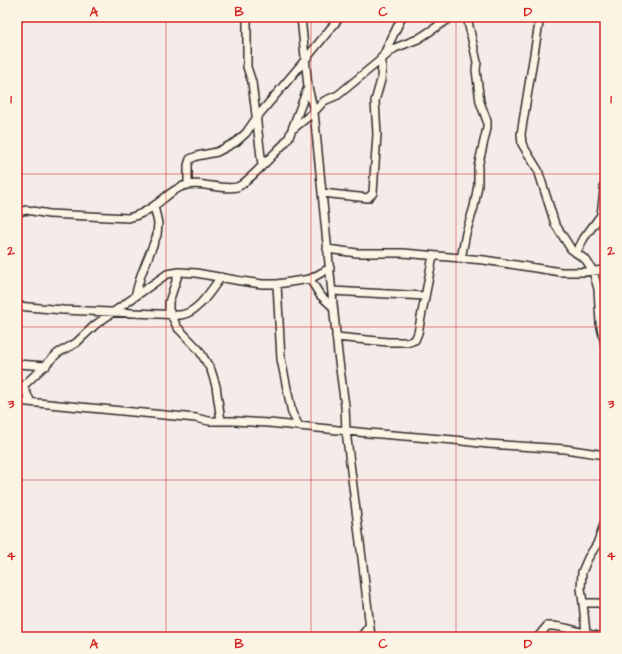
<svg xmlns="http://www.w3.org/2000/svg" width="622" height="654" font-family="'Architects Daughter',sans-serif">
<style>
.lines{fill:none;stroke-linecap:round;stroke-linejoin:round}
.minor-casing{stroke:#2b2b2b;stroke-width:10}
.minor{stroke:#fcf5e5;stroke-width:7}
.grid{fill:none;stroke:#d62828;stroke-width:1;stroke-opacity:0.55}
.neatline{fill:none;stroke:#d62828;stroke-width:1.5}
.grid-label{font-size:13px;text-anchor:middle;font-weight:bold;fill:#d62828}
</style>
<rect width="100%" height="100%" fill="#f5ece9"/>
<filter id="ink" filterUnits="userSpaceOnUse"><feTurbulence type="fractalNoise" baseFrequency=".025" numOctaves="2"/><feDisplacementMap in="SourceGraphic" scale="8" xChannelSelector="R" yChannelSelector="G"/><feConvolveMatrix kernelMatrix="1 2 1 2 8 2 1 2 1" color-interpolation-filters="sRGB"/></filter>
<g filter="url(#ink)">
<g class="lines">
<defs>
<path id="minor" d="M247,17V67L252,82L262,165
M301,17L308,87L314,112L338,354L345,406L346,431L363,566L371,637
M540,17L521,134L522,144L538,170L555,224L571,249L586,260L593,271L598,289L600,323L605,344
M383,56L402,17
M294,128L314,112L324,101L338,95L395,48L418,39L452,17
M188,185V165L190,159L197,156L217,152L236,142L246,133L257,117L305,60L340,17
M322,193L368,198L373,193L377,134L375,101L381,80L382,63L381,58
M17,214L22,211L27,210L49,214L128,218C137,216 147,211 155,205C164,199 172,190 183,186C200,180 220,191 237,187C247,184 275,152 284,144L289,137L308,87
M327,249L357,253H403L484,260L561,272H584L605,270
M576,253L584,238L601,215L605,182
M461,259L466,233L474,207L478,185V167L487,128V121L480,102L476,70L477,62L467,17
M179,272L169,302V310L177,327L199,350L211,370L216,386L221,421
M310,279L320,295L333,307
M277,284L281,359L292,413L299,426
M332,291L425,296
M135,296L141,275L157,235L158,223L154,206
M17,306L63,310L181,315C199,312 211,290 221,277
M336,337L388,342H409L415,340L418,333L433,256
M17,364L46,366
M23,387L31,402
M17,392L58,353L76,343L95,325L167,274L179,272L196,273L241,281L262,284H277L310,279L330,268
M17,401L196,418L209,421H233L269,423L368,433L454,440L488,444L565,449L605,455
M583,603H597L605,604
M361,637L369,626
M538,637L547,626C561,625 572,630 585,633C592,635 599,636 605,637
M585,637L586,634L583,603L581,588L582,572L588,558L597,544L605,522"/>
</defs>
<use href="#minor" class="minor-casing"/>
<use href="#minor" class="minor"/>
</g>
</g>
<path class="grid" d="M166,17V637M311,17V637M456,17V637M17,174H605M17,327H605M17,480H605"/>
<rect width="622" height="654" fill="none" stroke="#fcf5e5" stroke-width="44"/>
<rect x="22" y="22" width="578" height="610" class="neatline"/>
<g class="grid-label">
<text x="94" y="16">A</text>
<text x="239" y="16">B</text>
<text x="383" y="16">C</text>
<text x="528" y="16">D</text>
<text x="11" y="103">1</text>
<text x="611" y="103">1</text>
<text x="11" y="255">2</text>
<text x="611" y="255">2</text>
<text x="11" y="408">3</text>
<text x="611" y="408">3</text>
<text x="11" y="560">4</text>
<text x="611" y="560">4</text>
<text x="94" y="648">A</text>
<text x="239" y="648">B</text>
<text x="383" y="648">C</text>
<text x="528" y="648">D</text>
</g>
</svg>
